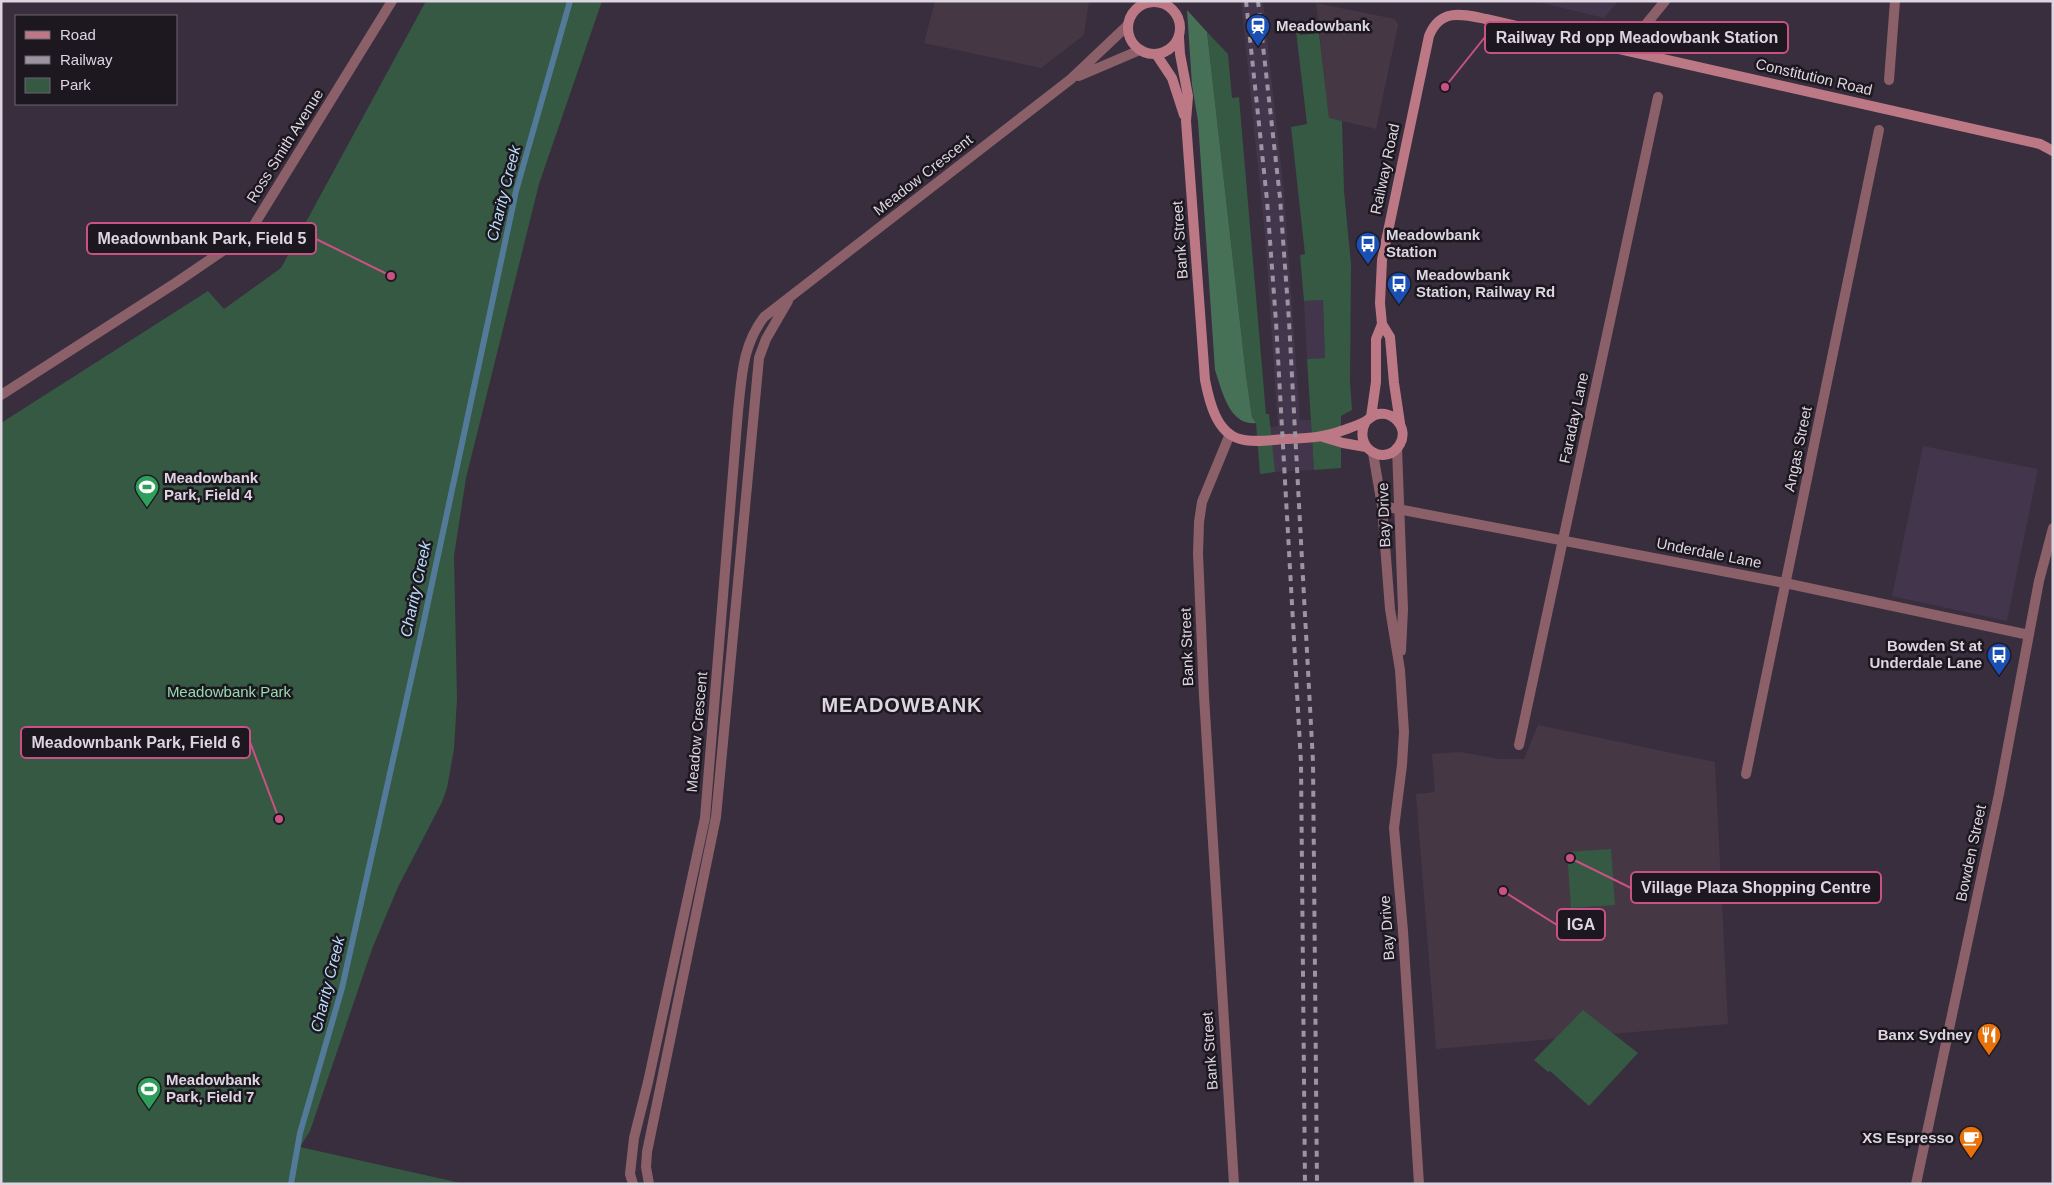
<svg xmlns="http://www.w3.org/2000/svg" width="2054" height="1185" font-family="Arial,sans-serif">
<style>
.commercial{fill:#463745}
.built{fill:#43364c}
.green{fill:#355942}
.forest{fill:#467156}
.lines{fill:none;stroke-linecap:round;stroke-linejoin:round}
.stream{stroke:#537a99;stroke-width:6}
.street{stroke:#8b6068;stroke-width:10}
.secondary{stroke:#bc7985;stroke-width:10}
.rail{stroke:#9c94a1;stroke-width:4;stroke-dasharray:6 6;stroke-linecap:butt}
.labels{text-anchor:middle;stroke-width:5;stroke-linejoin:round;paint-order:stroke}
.poi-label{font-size:15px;font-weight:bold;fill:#ddd6e1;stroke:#1d1820;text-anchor:start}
.street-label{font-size:15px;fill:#ddd6e1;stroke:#1d1820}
.park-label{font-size:15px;fill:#95dbae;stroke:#1d1820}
.water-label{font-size:16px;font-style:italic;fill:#b9defc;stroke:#1d1820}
.district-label{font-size:20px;font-weight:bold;letter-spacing:1px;fill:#ddd6e1;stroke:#1d1820}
.leader{fill:none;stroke:#ca5183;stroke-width:2}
.callout-dot{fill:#ca5183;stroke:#1d1820;stroke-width:2}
.callout{fill:#1d1820;stroke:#ca5183;stroke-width:2}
.callout-label{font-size:16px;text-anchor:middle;font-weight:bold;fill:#ddd6e1}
</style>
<rect width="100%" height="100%" fill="#382e3e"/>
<path class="commercial" d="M935,1H1089L1084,35L1041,68L924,43Z
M1316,3L1395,19L1398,25L1376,129L1329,118Z
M1538,725L1715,762L1728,1024L1436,1049L1416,794L1435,792L1432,754L1460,752L1500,759H1524Z"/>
<path class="built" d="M1241,1H1263L1284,194L1300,420H1311L1314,470L1275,472L1269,427L1278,426L1265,235Z
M1534,1H1618L1604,18Z
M1323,300L1325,358L1307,359L1304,301Z
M1923,446L2038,469L2007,621L1892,596Z"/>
<path class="green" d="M426,1H602L539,184L466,478L454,556L457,699L454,749L447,788L442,802L398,887L372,949L310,1131L300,1147L465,1184H1V423L208,291L224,309L281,268Z
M1299,30L1300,35L1319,33L1329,118L1342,121L1344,191L1351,264L1350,382L1352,410L1341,416V468L1314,470L1307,359L1325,358L1323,300L1304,301L1300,255L1305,254L1291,127L1307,124L1296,31Z
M1207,32L1228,54L1232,98L1239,97L1266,414H1269L1275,472L1260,474L1256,423L1252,417L1246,375Z
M1611,849L1615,905L1571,908L1567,852Z
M1583,1010L1638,1053L1589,1106L1550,1071L1548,1072L1534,1060Z"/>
<path class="forest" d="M1187,10L1207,32L1246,375L1252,417L1256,423C1229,426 1222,390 1215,370L1198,121L1192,85Z"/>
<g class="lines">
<path class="stream" d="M291,1184L300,1133L342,988L422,630L516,191L570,1"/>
<path class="street" d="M1625,50L1665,1
M1079,76L1140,50
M1889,80L1895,1
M1,395L177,282L249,233L392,1
M1230,434L1202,502L1199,522L1198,553L1204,696L1234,1184
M1397,448L1403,609L1401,651
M1373,453L1382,506L1390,609L1400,670L1404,732L1402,765L1394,828L1403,931L1419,1184
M1382,506L1785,583L2029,635
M1519,745L1658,97
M1746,774L1879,130
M633,1184L630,1174L634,1138L648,1082L705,818L738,411C742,376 742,346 764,317L1071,79L1128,25
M649,1184L646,1167L647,1152L716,817L759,358L766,339L788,301
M1916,1184L1999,794L2039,581L2053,528"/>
<path class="secondary" d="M1128 28a26 26 0 1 1 52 0a26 26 0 1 1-52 0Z
M1179,37L1180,54L1188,96L1186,121L1205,380C1209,400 1216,433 1240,439C1254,443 1271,440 1285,439C1305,438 1323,438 1341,431C1349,428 1359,425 1366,421C1369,419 1372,416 1375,415C1393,409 1409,428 1400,444C1387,468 1351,449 1366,421
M1156,54L1172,78L1184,115
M1382,324L1390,337L1394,383L1400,423
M1371,417L1376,382V339L1382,324L1380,303L1382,260L1429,36C1440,8 1462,14 1486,19L2040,144L2053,151
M1323,437L1343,443L1366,447"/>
<path class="rail" d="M1246,1L1267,200L1276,322L1301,763L1305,1184
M1258,1L1280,198L1289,321L1313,762L1317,1184"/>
</g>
<defs>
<symbol id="station-pin" viewBox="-11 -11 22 30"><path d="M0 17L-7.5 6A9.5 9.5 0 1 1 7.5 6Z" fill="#1a4fb4" stroke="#1d1820"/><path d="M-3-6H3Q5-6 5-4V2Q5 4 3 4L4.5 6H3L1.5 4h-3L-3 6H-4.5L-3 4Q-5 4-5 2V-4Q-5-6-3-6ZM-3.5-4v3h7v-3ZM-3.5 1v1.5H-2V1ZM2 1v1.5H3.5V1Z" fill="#fff"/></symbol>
<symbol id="bus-pin" viewBox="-11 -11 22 30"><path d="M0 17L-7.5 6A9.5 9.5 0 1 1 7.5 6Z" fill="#1a4fb4" stroke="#1d1820"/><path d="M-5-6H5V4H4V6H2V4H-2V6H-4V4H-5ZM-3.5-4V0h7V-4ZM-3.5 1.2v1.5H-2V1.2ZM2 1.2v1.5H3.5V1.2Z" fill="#fff"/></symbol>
<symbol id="stadium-pin" viewBox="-11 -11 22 30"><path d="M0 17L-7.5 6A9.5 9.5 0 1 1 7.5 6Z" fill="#2e9e5b" stroke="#1d1820"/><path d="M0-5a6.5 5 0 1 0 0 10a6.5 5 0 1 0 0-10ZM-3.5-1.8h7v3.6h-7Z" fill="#fff"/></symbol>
<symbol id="restaurant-pin" viewBox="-11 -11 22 30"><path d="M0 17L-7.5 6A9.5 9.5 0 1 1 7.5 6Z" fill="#e8710a" stroke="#1d1820"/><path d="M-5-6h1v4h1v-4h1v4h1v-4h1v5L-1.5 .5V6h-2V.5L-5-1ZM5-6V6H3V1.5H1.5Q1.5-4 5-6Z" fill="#fff"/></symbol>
<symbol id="cafe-pin" viewBox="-11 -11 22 30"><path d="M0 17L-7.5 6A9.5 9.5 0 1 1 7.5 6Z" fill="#e8710a" stroke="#1d1820"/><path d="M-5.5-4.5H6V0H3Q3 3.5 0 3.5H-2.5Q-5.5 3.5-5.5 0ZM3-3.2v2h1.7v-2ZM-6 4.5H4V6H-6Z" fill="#fff"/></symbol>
</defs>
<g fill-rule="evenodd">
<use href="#station-pin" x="1244" y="12" width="28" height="38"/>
<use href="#bus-pin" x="1354" y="230" width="28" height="38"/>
<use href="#bus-pin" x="1385" y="270" width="28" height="38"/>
<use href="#stadium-pin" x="133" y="473" width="28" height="38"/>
<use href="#bus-pin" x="1985" y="641" width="28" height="38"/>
<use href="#restaurant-pin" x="1975" y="1021" width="28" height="38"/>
<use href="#stadium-pin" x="135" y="1075" width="28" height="38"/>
<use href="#cafe-pin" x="1957" y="1124" width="28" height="38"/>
</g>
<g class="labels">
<g class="poi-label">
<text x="1276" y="31">Meadowbank</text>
<text x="1386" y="240">Meadowbank<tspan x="1386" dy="17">Station</tspan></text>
<text x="1416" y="280">Meadowbank<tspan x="1416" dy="17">Station, Railway Rd</tspan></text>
<text x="164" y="483">Meadowbank<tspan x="164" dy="17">Park, Field 4</tspan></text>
<text x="1982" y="651" text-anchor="end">Bowden St at<tspan x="1982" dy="17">Underdale Lane</tspan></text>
<text x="1972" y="1040" text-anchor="end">Banx Sydney</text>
<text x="166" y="1085">Meadowbank<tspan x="166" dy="17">Park, Field 7</tspan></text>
<text x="1954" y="1143" text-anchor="end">XS Espresso</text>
</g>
<g class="street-label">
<text transform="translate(1814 77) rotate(13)" y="5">Constitution Road</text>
<text transform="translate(285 146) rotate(-58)" y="5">Ross Smith Avenue</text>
<text transform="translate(1385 169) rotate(-78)" y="5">Railway Road</text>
<text transform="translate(923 175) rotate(-38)" y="5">Meadow Crescent</text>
<text transform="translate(1180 240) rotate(-94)" y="5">Bank Street</text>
<text transform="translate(1574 418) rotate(-78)" y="5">Faraday Lane</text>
<text transform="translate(1798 449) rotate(-78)" y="5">Angas Street</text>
<text transform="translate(1384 515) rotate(-92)" y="5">Bay Drive</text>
<text transform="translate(1709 553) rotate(11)" y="5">Underdale Lane</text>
<text transform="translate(1187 647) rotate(-92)" y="5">Bank Street</text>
<text transform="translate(697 732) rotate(-85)" y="5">Meadow Crescent</text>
<text transform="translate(1971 853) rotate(-78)" y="5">Bowden Street</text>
<text transform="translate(1387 928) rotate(-94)" y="5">Bay Drive</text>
<text transform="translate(1210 1051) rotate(-94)" y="5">Bank Street</text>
</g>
<g class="park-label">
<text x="229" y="697">Meadowbank Park</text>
</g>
<g class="water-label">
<text transform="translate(503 193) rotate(-76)" y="6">Charity Creek</text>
<text transform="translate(415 589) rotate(-78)" y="6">Charity Creek</text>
<text transform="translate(327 984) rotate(-76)" y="6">Charity Creek</text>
</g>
<g class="district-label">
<text x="902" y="712">MEADOWBANK</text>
</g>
</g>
<path class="leader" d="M1445 87L1485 37M391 276L316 239M279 819L250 742M1570 858L1631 888M1503 891L1557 925"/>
<g class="callout-dot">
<circle cx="1445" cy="87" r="5"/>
<circle cx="391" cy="276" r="5"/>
<circle cx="279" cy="819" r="5"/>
<circle cx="1570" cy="858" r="5"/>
<circle cx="1503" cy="891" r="5"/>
</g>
<g class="callout">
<rect x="1485" y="22" width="303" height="31" rx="5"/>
<rect x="87" y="223" width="229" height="31" rx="5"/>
<rect x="21" y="727" width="229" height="31" rx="5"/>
<rect x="1631" y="872" width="250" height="31" rx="5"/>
<rect x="1557" y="909" width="48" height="31" rx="5"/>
</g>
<g class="callout-label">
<text x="1637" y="43">Railway Rd opp Meadowbank Station</text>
<text x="202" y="244">Meadownbank Park, Field 5</text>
<text x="136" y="748">Meadownbank Park, Field 6</text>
<text x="1756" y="893">Village Plaza Shopping Centre</text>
<text x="1581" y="930">IGA</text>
</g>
<rect width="2054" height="1185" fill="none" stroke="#ddd6e1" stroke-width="5"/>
<rect x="15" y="15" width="162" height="90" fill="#1d1820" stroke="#6a646d"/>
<rect x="25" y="31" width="25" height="8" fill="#bc7985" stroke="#6a646d"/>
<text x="60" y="40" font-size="15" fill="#ddd6e1">Road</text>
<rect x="25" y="56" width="25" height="8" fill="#9c94a1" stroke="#6a646d"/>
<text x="60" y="65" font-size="15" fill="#ddd6e1">Railway</text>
<rect x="25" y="78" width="25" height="15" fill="#355942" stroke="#6a646d"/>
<text x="60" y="90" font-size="15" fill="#ddd6e1">Park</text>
</svg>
